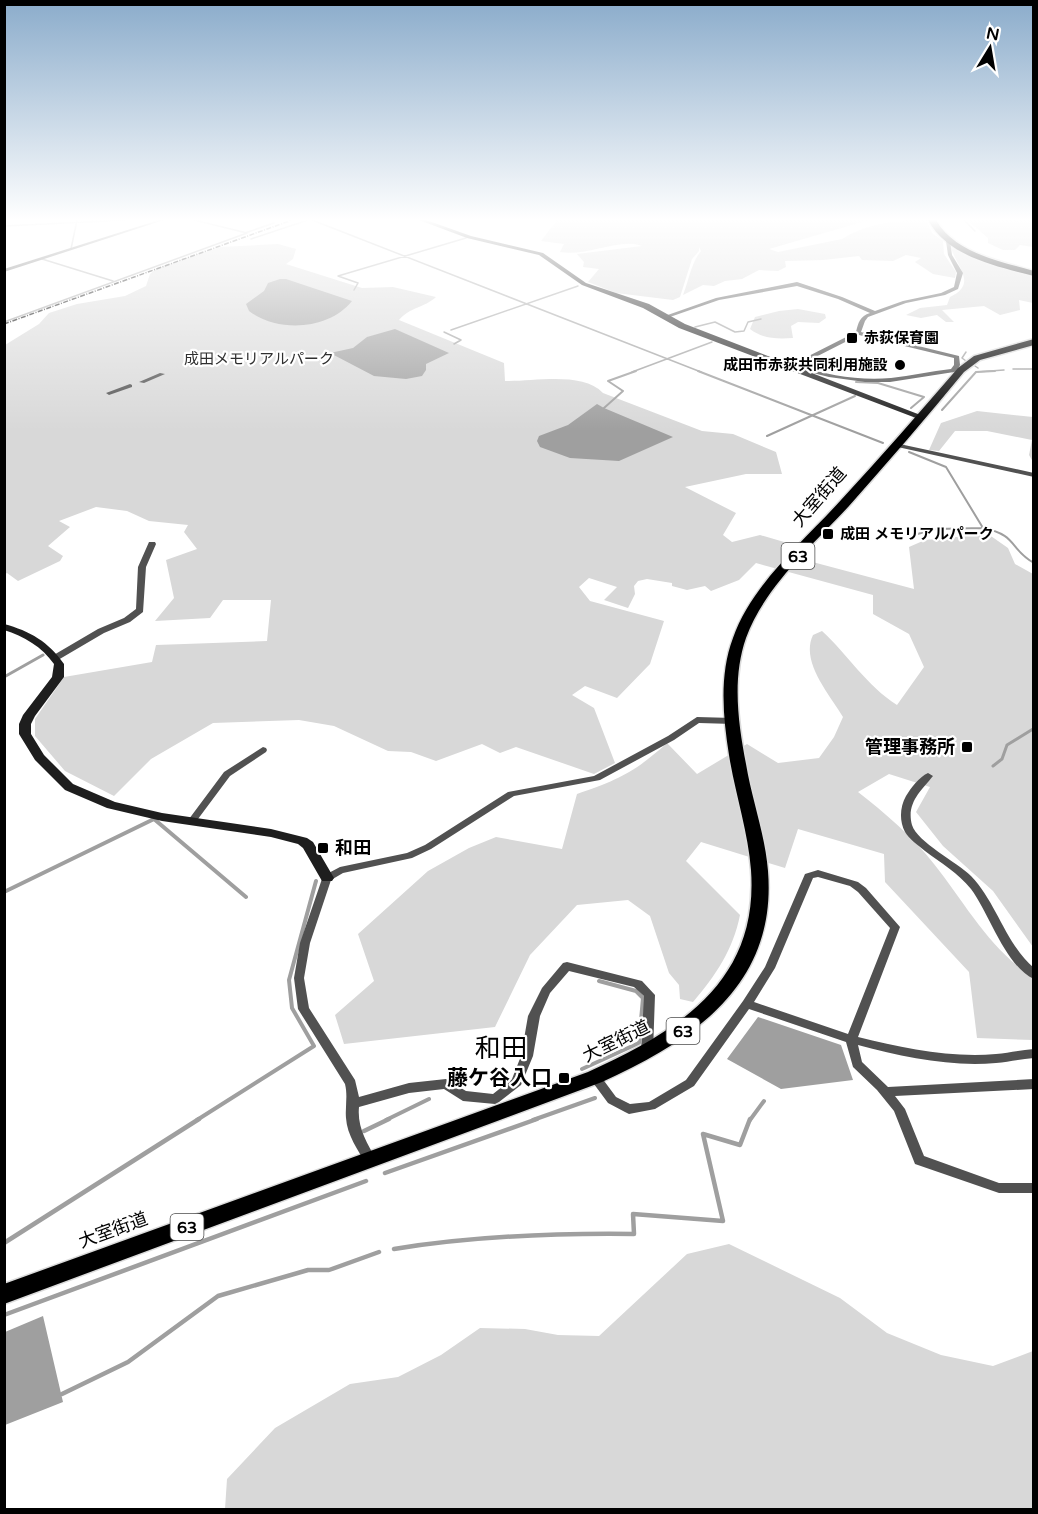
<svg xmlns="http://www.w3.org/2000/svg" width="1038" height="1514" font-family="'Varela Round','Noto Sans JP',sans-serif">
<style>
.green{fill:#d8d8d8}
.water{fill:#9f9f9f}
.lines{fill:none;stroke-linecap:round;stroke-linejoin:round}
.stream-far4{stroke:#9f9f9f;stroke-width:1.5}
.stream-far3{stroke:#9f9f9f;stroke-width:2}
.stream-far2{stroke:#9f9f9f;stroke-width:3}
.stream-far1{stroke:#9f9f9f;stroke-width:4}
.stream{stroke:#9f9f9f;stroke-width:4.5}
.primary-casing{stroke:#dbdbdb;stroke-width:3}
.street{fill:#515151;fill-rule:evenodd}
.secondary{fill:#1e1e1e;fill-rule:evenodd}
.primary{fill:#000;fill-rule:evenodd}
.rail{stroke:#000;stroke-width:1.5;stroke-dasharray:5 1.5 1 1.5;stroke-linecap:butt}
.poi-dot{fill:#000;stroke:#fff;stroke-width:2}
.labels{text-anchor:middle;stroke-width:4.5;stroke-linejoin:round;paint-order:stroke}
.far-poi-label{font-size:15px;font-weight:bold;fill:#000;stroke:#fff;text-anchor:start}
.far-park-label{font-size:15px;fill:#2f2f2f;stroke:#fff}
.shield{fill:#fff;stroke:#4c4c4c;stroke-width:1.5}
.shield-label{font-size:16px;font-weight:bold;fill:#000}
.street-label{font-size:18px;fill:#000;stroke:#fff}
.poi-label{font-size:18px;font-weight:bold;fill:#000;stroke:#fff;text-anchor:end}
.near-poi-label{font-size:21px;font-weight:bold;fill:#000;stroke:#fff;text-anchor:end}
.near-quarter-label{font-size:26px;fill:#000;stroke:#fff}
</style>
<rect width="100%" height="100%" fill="#fff"/>
<path class="green" d="M557,220H869L769,249L778,252L842,239C868,223 896,220 926,220L932,233L943,241L944,254L956,272L955,278L933,274L915,262L921,258L906,255L893,261L862,260L859,256L823,260L785,261L786,267L778,271L759,270L742,279L725,281L714,286L703,285L683,295C689,280 691,263 701,251L699,247V251L692,259L680,297L673,300L616,293L588,282L599,269L583,267L584,262L577,254L642,246C620,237 587,257 560,252L564,244L541,241Z
M967,220H1033V247L1020,245L1015,250H1003L988,243V238Z
M278,244L296,249L293,259L286,264L362,288L393,287L436,297C424,308 410,307 399,320L504,363L505,381C533,382 582,371 603,393L702,431L733,434L776,452L782,474H746L685,487L736,513L723,535L732,542L760,535L791,544L790,556L914,589L909,547L925,540L988,534L1008,548L1015,564L1033,574V947L993,891L943,846L916,812L930,787L889,774L858,792C885,813 913,837 934,864C965,903 990,950 1033,977V1040L977,1038L969,972L885,882L884,854L798,829L785,868L701,842L686,861L740,915C733,950 716,975 693,1002L680,999L679,985L669,973L650,916L628,900L577,905L530,955L495,1027L344,1044L335,1015L374,981L358,934L428,871L469,848L496,837L562,849L577,794C618,780 635,772 667,743L697,774L747,744L778,763L819,758L834,737L843,717C830,695 800,662 813,635L822,631C848,655 867,686 897,705L924,667L909,634L873,614V595L756,563L739,580L711,591L705,586L687,590L672,586V583L647,579L638,581L634,586L635,594L628,608L604,600L617,587L589,578L579,587L590,601L664,621L650,664L617,698L585,686L572,695L594,708L615,763L594,774L516,747L500,753L482,744L436,761L411,752L388,751L334,726L299,720L213,723L151,759L114,796L65,771L35,736V719L64,677L152,662L156,645L267,641L271,600H223L210,618L155,621L174,598L166,560L197,549L184,532L188,525L149,521L127,511L96,507L59,521L70,527L48,546L63,556L60,561L18,581L7,573L5,574V345L39,324L49,313L77,304L125,296L146,286L150,274L156,269L220,247Z
M951,248L1033,277V303L1019,300L1020,310L1000,315L984,306L942,310L954,322H946L937,315L921,318L906,315L920,308L947,305L950,297C978,284 957,267 951,248Z
M798,309L825,314L826,318L819,323L798,322L791,326L793,338C777,339 763,339 750,329L755,317L779,311Z
M977,411L1033,417V462L1029,455L1032,440L987,431H955L939,451L929,450L941,423Z
M729,1244L840,1298L887,1333L941,1355L993,1366L1033,1351V1509H225L227,1479L275,1428L350,1384L398,1377L441,1355L480,1328L525,1329L558,1335L599,1336L687,1254Z"/>
<path class="water" d="M280,279H286L352,301C329,330 278,333 249,311L246,304L264,291L268,283Z
M395,329L449,353L426,364V370L422,376L406,379L374,376L330,353L353,348L367,337Z
M597,404L604,408L673,437L619,461L570,458L540,447L537,441L539,436L568,425Z
M758,1017L841,1045L853,1080L781,1089L727,1059Z
M43,1316L63,1402L5,1425V1332Z"/>
<g class="lines">
<path class="stream-far4" d="M312,220L701,372
M964,220L975,231
M4,226L126,220
M245,233L274,223
M251,239L308,220
M71,249L77,220
M42,259L113,281
M354,290L358,283L338,276L466,238
M4,322L247,233L194,220
M695,327L715,322L735,332L744,331L748,322L761,319
M451,330L578,286
M444,332L461,340L454,344
M966,352L962,358L966,361
M975,366L978,368
M1013,369H1034
M632,372L712,342
M976,372L1004,370"/>
<path class="stream-far3" d="M698,371L883,443
M856,382L878,383L924,397L911,408
M604,408L623,391L608,381L636,371
M942,410L976,372L995,371
M767,436L855,396
M909,452L946,467L983,528C1018,535 1009,549 1034,563
M910,536L936,529L983,528"/>
<path class="stream-far2" d="M4,677L43,655
M993,766L1002,759L1007,745L1033,729"/>
<path class="stream-far1" d="M4,892L154,819L246,897
M582,1069L639,1043L643,998L636,991L599,981
M197,1120L314,1046L292,1008L289,980L316,881
M386,1120L429,1099
M533,1120L595,1098
M750,1120L764,1101"/>
<path class="stream" d="M364,1131L389,1119
M385,1173L537,1119
M4,1243L199,1119
M394,1249C474,1236 553,1233 634,1234L633,1214L723,1221L703,1134L740,1145L750,1119
M4,1315L366,1181
M62,1394L128,1362L218,1296L308,1270H329L379,1252"/>
<defs>
<path id="primary" d="M928,220H936C955,253 999,261 1034,271V276C996,266 948,257 928,220Z
M1034,339V345L980,360L964,372C927,417 888,462 849,506C812,546 765,586 746,638C732,678 738,723 746,764C752,800 765,834 768,871C777,985 694,1040 602,1082L4,1304V1284L588,1072C678,1031 759,982 751,870C748,831 735,793 729,755C723,717 719,675 733,638C752,584 803,542 841,500C881,457 919,413 958,368L974,356Z"/>
</defs>
<use href="#primary" class="primary-casing"/>
<path class="street" d="M159,220H164L4,272V269Z
M948,240L950,241L952,255L963,273L958,289L945,295L906,303L868,317L865,321L861,332L959,356L960,365L957,371L954,372L890,382H865L829,377L793,368L787,369V367L856,332C858,323 860,316 870,313L838,299L797,286L719,300L667,318L662,317L716,298L797,282L842,297L875,311L903,301L941,293L954,287L957,273L948,255L946,241ZM859,335L954,358V365L951,369C931,371 911,376 891,378C859,381 828,375 798,366Z
M160,373L165,374L144,383L139,382Z
M130,384L132,385V387L109,395L106,393Z
M895,443L1034,473V477L893,446L892,445Z
M149,542H155L156,544L146,567L143,612L130,622L104,633L58,660H52L51,658L52,656L98,629L124,618L136,609L138,567Z
M697,717L733,718L737,721L733,724L699,723L674,740L600,780L514,796L431,849L412,858L343,873L331,880L310,943L304,978L309,1008L355,1080L359,1097L409,1083L446,1079L466,1091L493,1094L512,1079L521,1056L528,1016L542,988L563,963L567,962L642,981L655,995L653,1052L651,1055L647,1056L643,1055L641,1052L644,996L634,987L569,971L550,993L540,1016L533,1056L521,1085L499,1102L495,1104L463,1101L444,1089L409,1093L359,1107C357,1128 367,1142 376,1160L374,1164L370,1165L366,1164C358,1150 347,1135 346,1118C345,1107 348,1096 345,1084L298,1009L294,978L300,943L323,876L340,867L407,853L425,845L508,792L594,776L668,736Z
M263,747L266,748L267,750L266,752L230,776L195,823H189L187,821L189,819L224,772Z
M928,773L933,776C921,791 906,803 912,825C917,842 957,862 971,876C997,903 1005,943 1034,968V979C1006,967 989,913 971,889C958,873 941,863 925,851C918,845 909,839 905,832C899,820 900,807 906,796C911,788 919,777 928,773Z
M818,870L858,882L866,888L900,927L858,1037C903,1048 950,1058 996,1054C1009,1053 1021,1050 1034,1049V1058C1021,1059 1009,1062 996,1063C950,1067 903,1057 858,1045L862,1062L888,1087L1034,1079V1089L895,1096L905,1109L924,1156L999,1183H1034V1193H999L915,1164L894,1111L877,1090L853,1067L846,1042L749,1009L694,1086L655,1109L629,1114L625,1112L608,1103L591,1080L589,1077L591,1074L595,1072L599,1074L616,1097L630,1104L649,1102L686,1080L743,1001L765,967L805,874ZM818,877L850,886L858,892L890,928L848,1034L754,1002L775,968L813,878Z"/>
<path class="secondary" d="M419,220H426L471,236L543,253L586,283L649,304L685,324L923,416L916,418L679,328L643,308L582,285L539,255L467,238Z
M4,624C30,631 49,642 64,664V677L35,716L31,724V734L44,755L73,784L115,802L162,813L271,829L307,838L313,842L334,878L332,881H322L303,848L298,844L271,837L162,821L107,808L65,790L35,760L19,734V724L23,715L52,677L54,664C42,647 24,636 4,630Z"/>
<use href="#primary" class="primary"/>
<path class="rail" d="M4,324L292,220"/>
</g>
<linearGradient id="sky" x2="0" y2="1"><stop stop-color="#8baccb"/><stop offset="0.51" stop-color="#fff"/><stop offset="1" stop-color="#fff" stop-opacity="0"/></linearGradient>
<rect width="1038" height="431" fill="url(#sky)"/>
<g class="poi-dot">
<rect x="846" y="332" width="12" height="12" rx="3"/>
<circle cx="900" cy="365" r="6"/>
<rect x="822" y="528" width="12" height="12" rx="3"/>
<rect x="961" y="741" width="12" height="12" rx="3"/>
<rect x="317" y="842" width="12" height="12" rx="3"/>
<rect x="558" y="1072" width="12" height="12" rx="3"/>
</g>
<g class="labels">
<g class="far-poi-label">
<text x="864" y="343">赤荻保育園</text>
<text x="888" y="370" text-anchor="end">成田市赤荻共同利用施設</text>
<text x="840" y="539">成田 メモリアルパーク</text>
</g>
<g class="far-park-label">
<text x="259" y="364">成田メモリアルパーク</text>
</g>
<g class="shield">
<rect x="781.5" y="543" width="33" height="26" rx="4.5"/>
<rect x="666.5" y="1018" width="33" height="26" rx="4.5"/>
<rect x="170.5" y="1214" width="33" height="26" rx="4.5"/>
</g>
<g class="shield-label">
<text x="798" y="562">63</text>
<text x="683" y="1037">63</text>
<text x="187" y="1233">63</text>
</g>
<g class="street-label">
<text transform="translate(819 497) rotate(-49)" y="6">大室街道</text>
<text transform="translate(616 1041) rotate(-26)" y="6">大室街道</text>
<text transform="translate(113 1230) rotate(-20)" y="6">大室街道</text>
</g>
<g class="poi-label">
<text x="955" y="753">管理事務所</text>
<text x="335" y="854" text-anchor="start">和田</text>
</g>
<g class="near-poi-label">
<text x="552" y="1085">藤ケ谷入口</text>
</g>
<g class="near-quarter-label">
<text x="501" y="1057">和田</text>
</g>
</g>
<rect width="1038" height="1514" fill="none" stroke="#000000" stroke-width="12"/>
<g transform="translate(990 48) rotate(11)" stroke="#ffffff" stroke-width="4.5" paint-order="stroke">
<path d="M0-4.5L10 22L0 15L-10 22Z" fill="#000000"/>
<text y="-9" font-size="16" font-weight="bold" text-anchor="middle" fill="#000000">N</text>
</g>
</svg>
